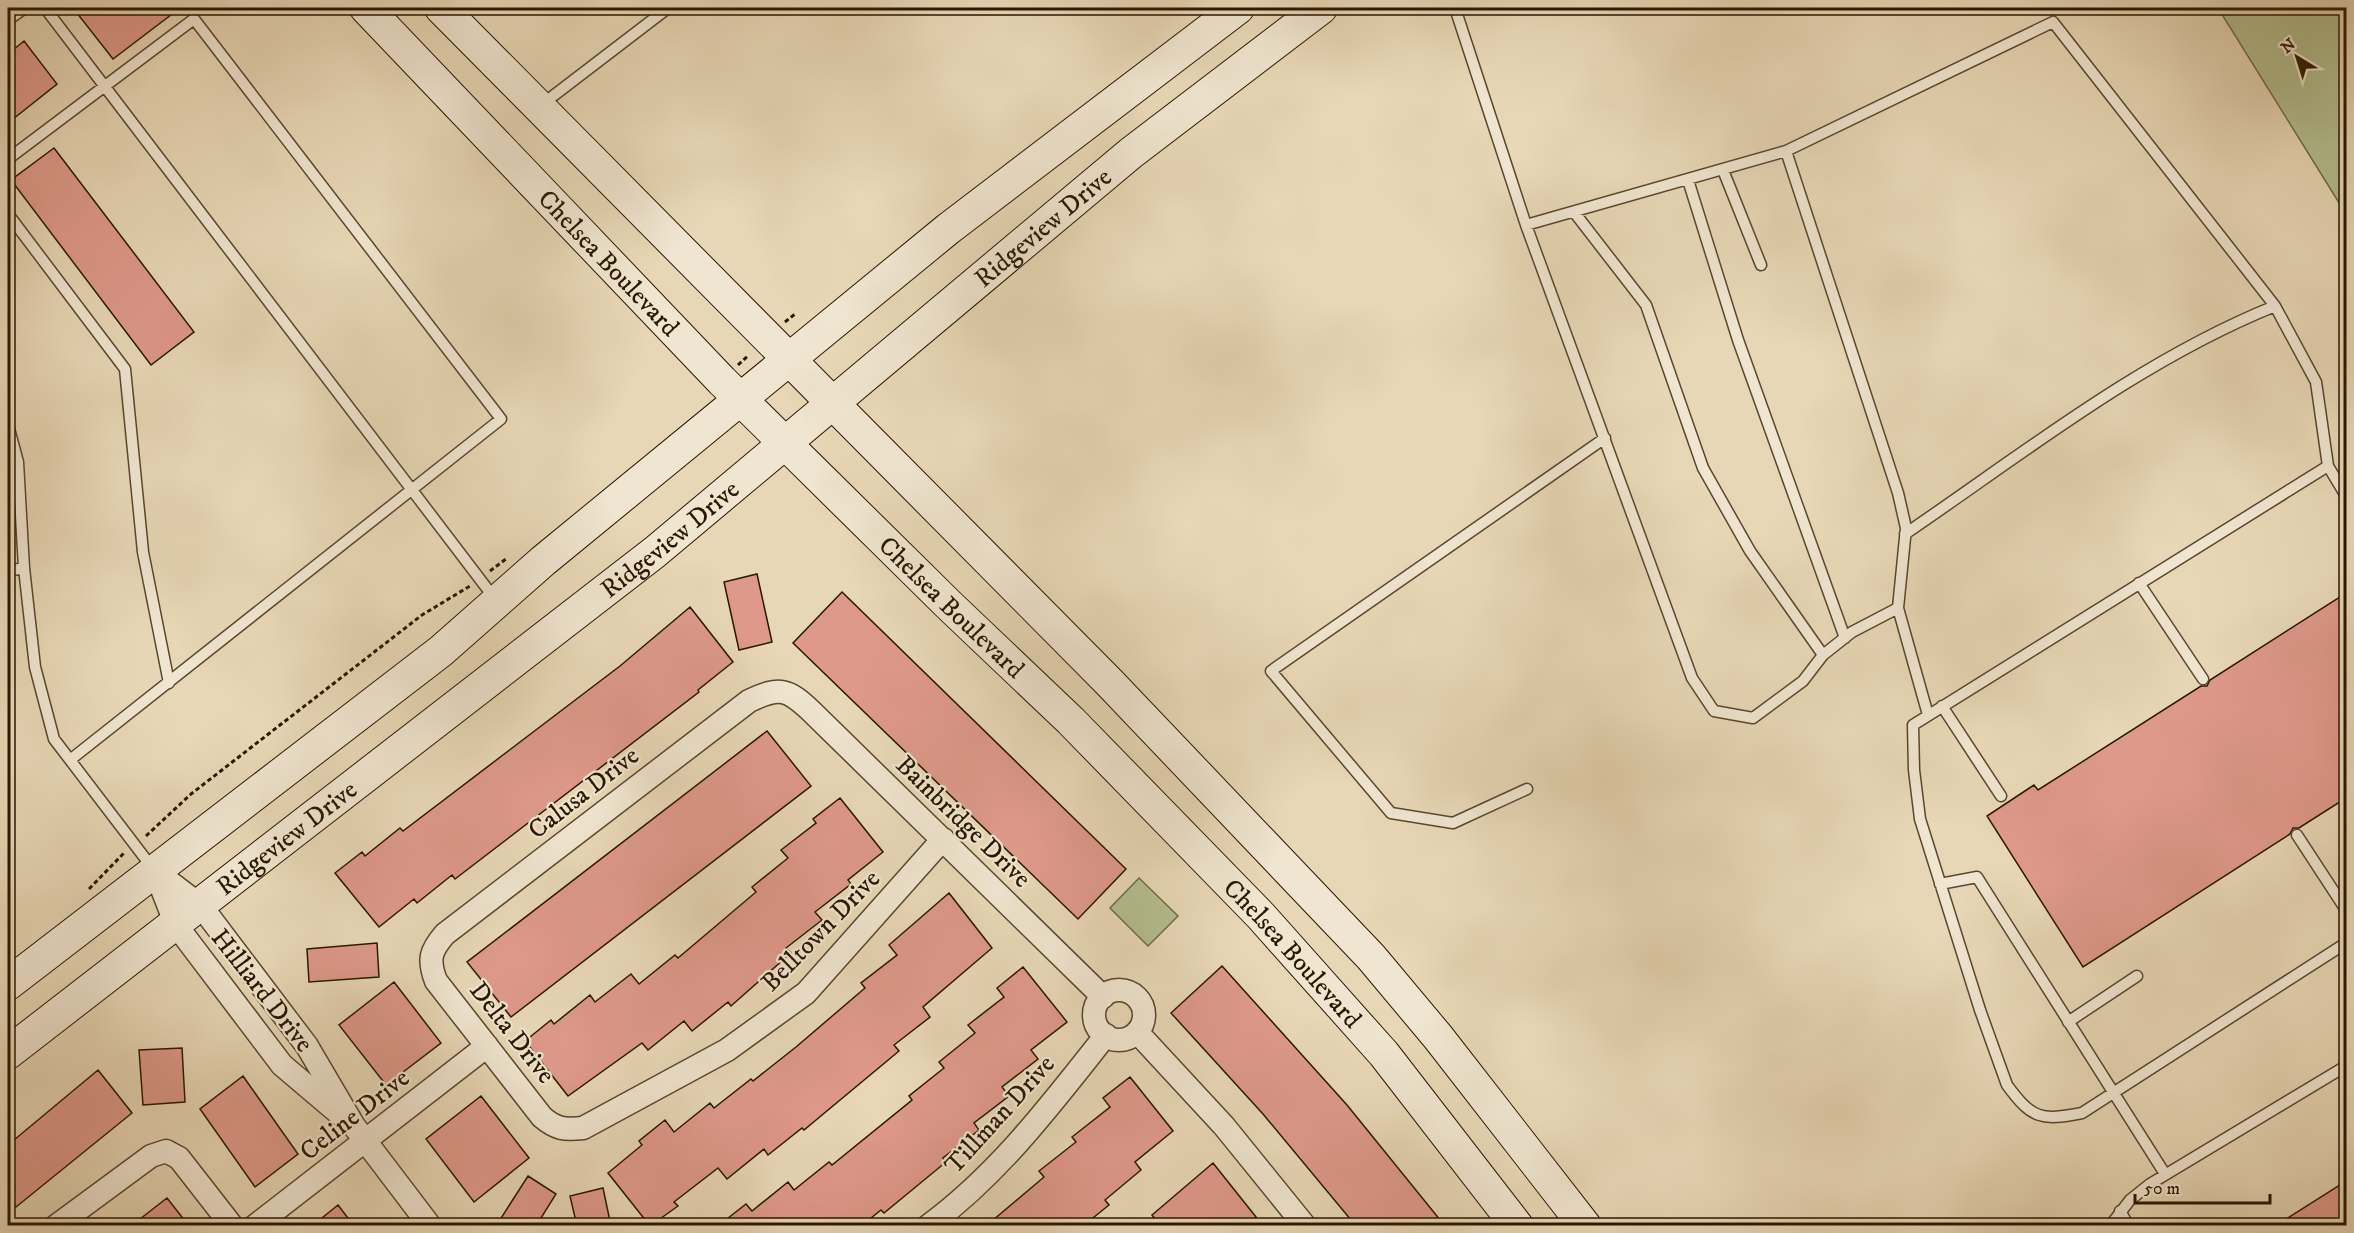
<svg xmlns="http://www.w3.org/2000/svg" width="2354" height="1233" font-family="'IM FELL DW Pica',serif">
<style>
.green{fill:#b4be8f;stroke:#6e6a48;stroke-width:1.5}
.building{fill:#de998a;stroke:#291700;stroke-width:1.5}
.lines{fill:none;stroke-linecap:round;stroke-linejoin:round}
.service-casing{stroke:#59472e;stroke-width:13}
.minor-casing{stroke:#59472e;stroke-width:25}
.secondary-casing{stroke:#291700;stroke-width:34}
.path{stroke:#291700;stroke-width:3;stroke-dasharray:4.5 3;stroke-linecap:butt}
.service{stroke:#f0e5d0;stroke-width:10}
.minor{stroke:#f0e5d0;stroke-width:22}
.secondary{stroke:#f0e5d0;stroke-width:32}
.labels{text-anchor:middle;stroke-width:4.5;stroke-linejoin:round;paint-order:stroke}
.street-label{font-size:26px;fill:#291700;stroke:#f0e5d0}
</style>
<rect width="100%" height="100%" fill="#e8d7b6"/>
<filter id="stains"><feTurbulence type="fractalNoise" baseFrequency=".00333" numOctaves="4"/><feColorMatrix values="0 0 0 0 .2 0 0 0 0 .09 0 0 0 0 .02 0 0 0 .5 -.17"/></filter>
<radialGradient id="worn" r=".72"><stop offset=".6" stop-color="#630" stop-opacity="0"/><stop offset="1" stop-color="#630" stop-opacity=".3"/></radialGradient>
<path class="green" d="M2218,8H2346V214Z
M1139,878L1178,916L1148,946L1110,908Z"/>
<path class="building" d="M73,8H180L113,59Z
M24,41L57,84L8,123V54Z
M54,148L194,332L151,365L11,180Z
M757,574L772,642L739,650L724,582Z
M842,592L1126,869L1078,919L793,643Z
M2346,593V798L2299,828H2293L2290,834L2083,967L1987,816L2034,785L2038,790L2201,686H2207L2210,680Z
M690,607L733,662L698,690L699,692L455,879L452,875L417,903L414,899L379,927L335,873L362,852L365,856L400,828L403,831L620,666Z
M767,731L811,786L511,1017L467,962Z
M840,798L883,852L848,880L851,884L815,912L822,920L786,948L791,953L731,1006L728,1002L692,1031L684,1021L648,1050L642,1043L568,1096L525,1041L551,1020L554,1024L590,995L595,1002L631,974L639,984L675,955L678,958L756,892L752,887L788,858L781,850L816,823L813,819Z
M949,893L992,948L923,1007L930,1017L894,1045L899,1051L804,1130L802,1128L768,1155L764,1149L727,1179L718,1168L674,1202L678,1206L650,1226L608,1173L642,1145L639,1141L665,1120L674,1132L710,1103L714,1108L751,1079L753,1081L796,1047L865,988L861,983L897,955L889,945Z
M377,943L379,977L309,982L307,949Z
M1222,966L1347,1105L1445,1226H1356L1263,1114L1171,1013Z
M1023,967L1067,1022L1031,1050L1038,1059L1002,1087L1009,1096L974,1123L979,1130L943,1158L946,1162L884,1213L881,1210L861,1226H718L746,1204L752,1211L788,1182L794,1190L829,1162L832,1165L912,1100L909,1096L944,1068L939,1062L975,1033L968,1025L1004,997L997,988Z
M394,982L441,1043L386,1085L339,1025Z
M182,1048L185,1102L143,1105L139,1050Z
M98,1070L132,1113L16,1207L8,1196V1145Z
M243,1076L298,1154L255,1187L200,1109Z
M1130,1077L1173,1131L1135,1162L1141,1170L1105,1200L1109,1205L1083,1226H986L1044,1177L1039,1171L1076,1142L1072,1137L1110,1107L1103,1098Z
M481,1096L529,1158L474,1202L426,1139Z
M1213,1163L1256,1217L1246,1226H1161L1152,1215Z
M528,1176L556,1194L536,1226H496Z
M2346,1181V1226H2275Z
M603,1188L611,1226H577L570,1196Z
M167,1198L189,1226H131Z
M338,1205L354,1226H312Z"/>
<g class="lines">
<defs>
<path id="service" d="M45,8L495,599
M1455,8L1526,225L1692,678L1714,711L1753,718L1803,681L1823,655L1750,551L1703,468L1646,305L1574,212
M8,20L25,8
M540,106L668,8
M1786,151L2053,22L2275,306
M8,159L194,19L501,419L70,760
M1723,170L1761,265
M1688,180L1738,340L1845,638
M8,214L125,369L143,552L169,683
M1526,225L1786,151L1898,493L1906,528L1898,608L1928,715
M8,425L18,462L24,568L35,667L54,739L154,870
M2346,496L2328,466L1913,725L1914,770L1920,819L1980,1010L2007,1085C2032,1119 2041,1121 2082,1113L2346,943
M1905,534C2024,453 2141,360 2275,306L2316,382L2328,466
M8,571L24,568
M2139,583L2203,679
M1823,655L1852,632L1898,608
M1942,706L2001,796
M1527,789L1453,823L1391,813L1271,671L1605,438
M2297,835L2346,910
M1940,884L1977,877L2165,1174
M2068,1022L2137,976
M2120,1211L2129,1226
M2110,1226L2130,1200L2150,1184L2346,1066"/>
<path id="minor" d="M943,839L806,993L727,1050L583,1128C564,1130 556,1129 542,1117L436,981C428,960 430,951 445,934L749,701C780,686 788,689 812,712L1103,997
M155,871L201,906L307,1046L354,1126L430,1226
M155,871L176,925L282,1065L341,1115
M1094 1015a25 25 0 1 1 50 0a25 25 0 1 1-50 0Z
M1137,1032L1224,1126L1305,1226
M56,1226L151,1156L166,1151L179,1158L232,1226
M255,1226L487,1046
M928,1226C999,1174 1052,1103 1106,1035"/>
<g id="secondary">
<path id="s1" d="M366,8L722,381L950,606L1071,721L1261,916L1384,1054L1517,1226"/>
<path d="M441,8L1109,682L1371,957L1438,1037L1585,1226"/>
<path d="M8,984L441,651L543,561L948,229L1238,8"/>
<path id="s2" d="M8,1053L655,552L1131,153L1321,8"/>
</g>
</defs>
<use href="#service" class="service-casing"/>
<use href="#minor" class="minor-casing"/>
<use href="#secondary" class="secondary-casing"/>
<path class="path" d="M785,322L795,314
M738,365L749,355
M490,571L506,559
M146,836L191,794L422,615L470,586
M89,889L124,853"/>
<use href="#service" class="service"/>
<use href="#minor" class="minor"/>
<use href="#secondary" class="secondary"/>
</g>
<g class="labels">
<g class="street-label">
<text dy="9" stroke="none"><textPath href="#s2" startOffset="1324">Ridgeview Drive</textPath></text>
<text dy="9" stroke="none"><textPath href="#s1" startOffset="352">Chelsea Boulevard</textPath></text>
<text dy="9" stroke="none"><textPath href="#s2" startOffset="838">Ridgeview Drive</textPath></text>
<text dy="9" stroke="none"><textPath href="#s1" startOffset="838">Chelsea Boulevard</textPath></text>
<text transform="translate(583 792) rotate(-38)" y="9">Calusa Drive</text>
<text transform="translate(964 821) rotate(44)" y="9">Bainbridge Drive</text>
<text dy="9" stroke="none"><textPath href="#s2" startOffset="352">Ridgeview Drive</textPath></text>
<text transform="translate(820 930) rotate(-46)" y="9">Belltown Drive</text>
<text dy="9" stroke="none"><textPath href="#s1" startOffset="1324">Chelsea Boulevard</textPath></text>
<text transform="translate(263 990) rotate(52)" y="9">Hilliard Drive</text>
<text transform="translate(513 1032) rotate(52)" y="9">Delta Drive</text>
<text transform="translate(354 1114) rotate(-38)" y="9">Celine Drive</text>
<text transform="translate(999 1114) rotate(-48)" y="9">Tillman Drive</text>
</g>
</g>
<rect width="2354" height="1233" fill="none" stroke="#e8d7b6" stroke-width="30"/>
<rect x="9" y="9" width="2336" height="1215" fill="none" stroke="#291700" stroke-width="3"/>
<rect x="15" y="15" width="2324" height="1203" fill="none" stroke="#291700" stroke-width="1.5"/>
<g transform="translate(2297 57) rotate(322)" stroke="#f0e5d0" stroke-width="4.5" paint-order="stroke">
<path d="M0-4.5L10 22L0 15L-10 22Z" fill="#291700"/>
<text y="-9" font-size="16" font-weight="bold" text-anchor="middle" fill="#291700">N</text>
</g>
<path d="M2135 1194v9h135v-9" fill="none" stroke="#291700" stroke-width="3"/>
<text x="2144" y="1194" font-size="18" fill="#291700" stroke="#f0e5d0" stroke-width="4.5" paint-order="stroke">50 m</text>
<rect width="100%" height="100%" filter="url(#stains)"/>
<rect width="100%" height="100%" fill="url(#worn)"/>
</svg>
